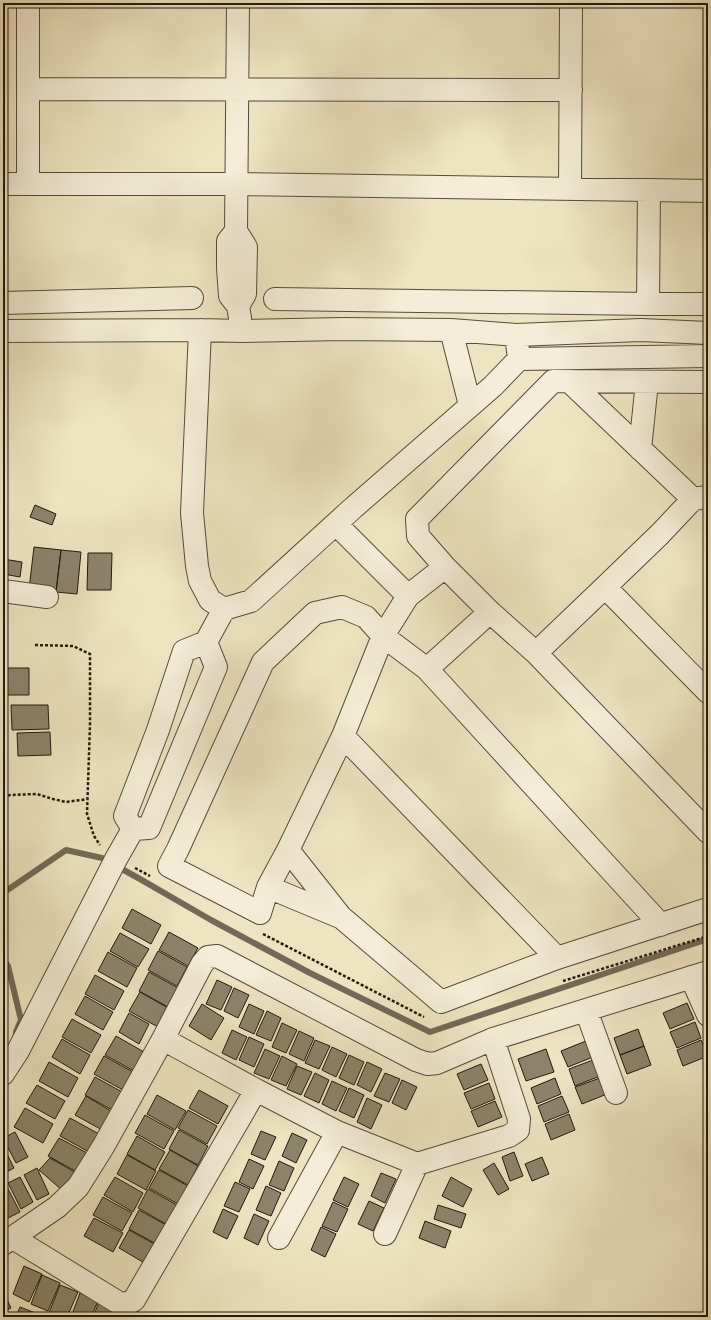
<svg xmlns="http://www.w3.org/2000/svg" width="711" height="1320" font-family="'Old Standard TT',serif">
<style>
.lines{fill:none;stroke-linecap:round;stroke-linejoin:round}
.stream{stroke:#736955;stroke-width:6}
.building{fill:#8d836b;stroke:#22190e}
.street-casing{stroke:#554c3b;stroke-width:24}
.path{stroke:#22190e;stroke-width:2.5;stroke-dasharray:3 2;stroke-linecap:butt}
.street{stroke:#f5edd7;stroke-width:22}
</style>
<rect width="100%" height="100%" fill="#efe4c1"/>
<filter id="stains"><feTurbulence type="fractalNoise" baseFrequency=".005" numOctaves="4"/><feColorMatrix values="0 0 0 0 .2 0 0 0 0 .09 0 0 0 0 .02 0 0 0 .5 -.17"/></filter>
<radialGradient id="worn" r=".72"><stop offset=".6" stop-color="#630" stop-opacity="0"/><stop offset="1" stop-color="#630" stop-opacity=".3"/></radialGradient>
<g class="lines">
<path class="stream" d="M3,893L66,850L102,858L140,879L211,920L310,973L430,1032L708,939
M3,959L8,966L21,1020L16,1032"/>
</g>
<path class="building" d="M35,505L56,514L52,525L30,517Z
M34,547L61,550L56,592L29,589Z
M61,550L81,552L77,594L56,592Z
M88,553H112L111,590H87Z
M3,559L22,562L20,577L3,574Z
M3,668H29V695H3Z
M11,705H48L49,729L12,730Z
M3,708H7L6,744H3Z
M50,732L51,755L18,756L17,733Z
M132,909L161,925L151,944L122,928Z
M169,932L198,948L188,966L159,950Z
M120,933L149,949L138,967L110,951Z
M158,951L187,967L177,986L148,970Z
M108,952L137,968L127,987L98,971Z
M149,972L178,988L168,1007L139,991Z
M95,975L124,991L114,1010L85,994Z
M217,980L232,987L221,1010L206,1004Z
M234,988L249,995L238,1018L224,1011Z
M140,992L168,1008L158,1027L129,1011Z
M85,996L113,1012L103,1030L75,1014Z
M687,1003L694,1019L670,1029L663,1013Z
M202,1004L224,1018L211,1040L189,1026Z
M249,1004L264,1011L254,1034L239,1027Z
M267,1011L281,1018L271,1041L256,1035Z
M129,1013L149,1024L139,1044L119,1032Z
M72,1019L101,1035L91,1053L62,1037Z
M695,1022L701,1038L677,1048L670,1032Z
M282,1023L297,1030L286,1053L272,1047Z
M638,1029L644,1046L620,1055L614,1038Z
M232,1030L247,1037L236,1060L222,1053Z
M299,1031L314,1038L304,1061L289,1054Z
M116,1036L144,1052L134,1071L105,1055Z
M249,1037L264,1044L254,1067L239,1060Z
M62,1039L90,1055L80,1074L52,1057Z
M315,1040L330,1046L319,1069L305,1063Z
M701,1040L708,1056L683,1066L677,1050Z
M586,1041L593,1057L568,1067L561,1051Z
M644,1046L651,1065L627,1074L620,1055Z
M332,1047L347,1054L336,1077L322,1070Z
M265,1049L280,1056L269,1079L254,1073Z
M546,1049L554,1072L526,1081L518,1059Z
M349,1055L364,1062L354,1085L339,1078Z
M104,1056L133,1072L123,1090L94,1074Z
M282,1056L297,1064L286,1086L271,1080Z
M593,1060L600,1076L575,1086L569,1069Z
M49,1062L78,1078L68,1097L39,1081Z
M367,1062L382,1069L371,1092L357,1085Z
M481,1064L488,1080L464,1090L457,1074Z
M297,1066L312,1072L301,1095L287,1089Z
M315,1073L329,1080L319,1103L304,1096Z
M385,1073L400,1079L389,1102L374,1096Z
M95,1077L124,1093L114,1111L85,1095Z
M555,1078L561,1094L537,1104L531,1088Z
M600,1078L607,1094L582,1104L575,1087Z
M402,1080L417,1087L406,1110L392,1103Z
M332,1081L347,1088L336,1111L322,1104Z
M489,1083L495,1099L471,1109L464,1093Z
M37,1085L65,1101L55,1119L26,1103Z
M349,1088L364,1095L354,1118L339,1111Z
M199,1090L228,1106L218,1124L189,1108Z
M157,1095L186,1111L175,1130L147,1114Z
M86,1096L114,1113L104,1131L75,1115Z
M562,1096L569,1112L544,1122L538,1106Z
M367,1098L382,1105L371,1129L357,1122Z
M495,1101L502,1117L478,1127L471,1111Z
M25,1108L53,1124L43,1143L14,1127Z
M188,1110L217,1126L207,1144L178,1128Z
M569,1114L575,1130L551,1140L545,1124Z
M145,1115L174,1131L164,1149L135,1133Z
M70,1118L99,1134L89,1152L60,1136Z
M179,1130L208,1146L198,1165L169,1149Z
M261,1131L276,1137L265,1160L251,1154Z
M15,1132L28,1157L16,1163L3,1138Z
M292,1133L307,1140L296,1163L282,1156Z
M137,1136L165,1152L155,1170L127,1154Z
M59,1138L87,1153L77,1172L48,1156Z
M3,1146L14,1168L3,1174Z
M170,1150L198,1166L188,1185L159,1169Z
M514,1152L523,1176L510,1181L502,1157Z
M127,1155L156,1171L146,1190L117,1174Z
M542,1157L549,1174L532,1181L525,1164Z
M50,1158L78,1174L63,1191L39,1170Z
M249,1159L264,1166L253,1189L239,1182Z
M279,1161L294,1168L284,1191L269,1185Z
M494,1163L509,1189L498,1195L483,1170Z
M37,1168L49,1194L37,1200L24,1175Z
M159,1170L188,1186L178,1204L149,1188Z
M381,1173L396,1179L385,1203L371,1196Z
M20,1177L33,1202L21,1209L8,1183Z
M115,1177L143,1193L133,1212L104,1195Z
M344,1177L359,1184L348,1207L333,1200Z
M451,1177L472,1189L463,1207L442,1196Z
M235,1182L250,1189L239,1212L224,1206Z
M266,1186L281,1193L271,1216L256,1210Z
M7,1187L20,1212L8,1218L3,1209V1189Z
M148,1189L177,1205L166,1224L138,1208Z
M103,1197L132,1213L122,1231L93,1215Z
M369,1201L384,1208L373,1231L358,1224Z
M333,1202L348,1209L337,1232L322,1226Z
M438,1205L466,1214L461,1228L434,1219Z
M223,1209L238,1216L227,1239L213,1232Z
M139,1210L168,1226L158,1245L129,1229Z
M3,1213L7,1221L3,1223Z
M254,1214L269,1221L258,1245L244,1238Z
M94,1218L123,1233L113,1252L84,1236Z
M425,1221L451,1231L445,1248L419,1238Z
M321,1227L336,1234L325,1257L311,1250Z
M129,1230L158,1246L148,1265L119,1248Z
M24,1266L42,1274L29,1302L13,1294Z
M42,1275L60,1283L48,1311L31,1304Z
M60,1285L78,1292L67,1317H58L49,1313Z
M3,1291L11,1308L3,1312Z
M80,1293L98,1301L91,1317H71Z
M99,1302L117,1310L114,1317H93Z
M20,1307L38,1314L37,1317H16Z"/>
<g class="lines">
<defs>
<path id="street" d="M238,3L236,231L246,247L245,294L238,306
M28,89L571,90
M28,183V3
M3,184H236L649,190L648,304L275,299
M570,189L571,3
M649,190L708,191
M236,231L228,241V268L230,296L238,306L240,318
M3,303L192,298
M648,304H708
M200,330L192,513L197,566L200,581L210,600L224,609
M451,330L470,405
M3,331L200,330L241,331L342,329L451,330L516,335L641,330L708,333
M519,359L708,356
M569,381L693,499
M640,449L647,382
M336,524L408,596
M445,567L418,536L417,519L553,381L708,382
M605,587L660,534L693,499L707,497
M3,591L47,597
M536,653L605,587L708,692
M427,669L490,612
M343,736L557,958
M133,829L125,816L158,730L184,651L206,642L224,609L251,601L353,508L493,386L519,359L516,335
M133,829L149,828L216,667L206,642
M288,850L341,917L441,1002L557,958L708,909
M268,887L340,917
M661,925L427,669L383,636L366,617L342,607L315,613L263,662L178,849L169,866L260,913L268,887L288,850L343,736L383,636L408,596L445,567L490,612L536,653L708,832
M691,977L708,1015
M586,1010L616,1093
M163,1039L256,1090L337,1132L417,1164L509,1136L518,1130L519,1119L493,1039
M3,1074L18,1051L116,859L133,829
M385,1234L417,1164
M13,1238L119,1303L127,1304L134,1300L256,1090
M279,1238L337,1132
M3,1244L57,1207L78,1187L103,1147L163,1039L202,964L208,957L217,956L416,1060L428,1064L437,1063L493,1039L708,972"/>
</defs>
<use href="#street" class="street-casing"/>
<path class="path" d="M35,645L73,646L90,654V724L87,814L94,836L100,845
M3,797L10,795L37,794L53,799L66,802L88,799
M135,868L150,876
M263,934L424,1017
M563,981L708,936"/>
<use href="#street" class="street"/>
</g>
<rect width="711" height="1320" fill="none" stroke="#efe4c1" stroke-width="16"/>
<rect x="4" y="4" width="703" height="1312" fill="none" stroke="#22190e" stroke-width="2"/>
<rect x="8" y="8" width="695" height="1304" fill="none" stroke="#22190e"/>
<rect width="100%" height="100%" filter="url(#stains)"/>
<rect width="100%" height="100%" fill="url(#worn)"/>
</svg>
